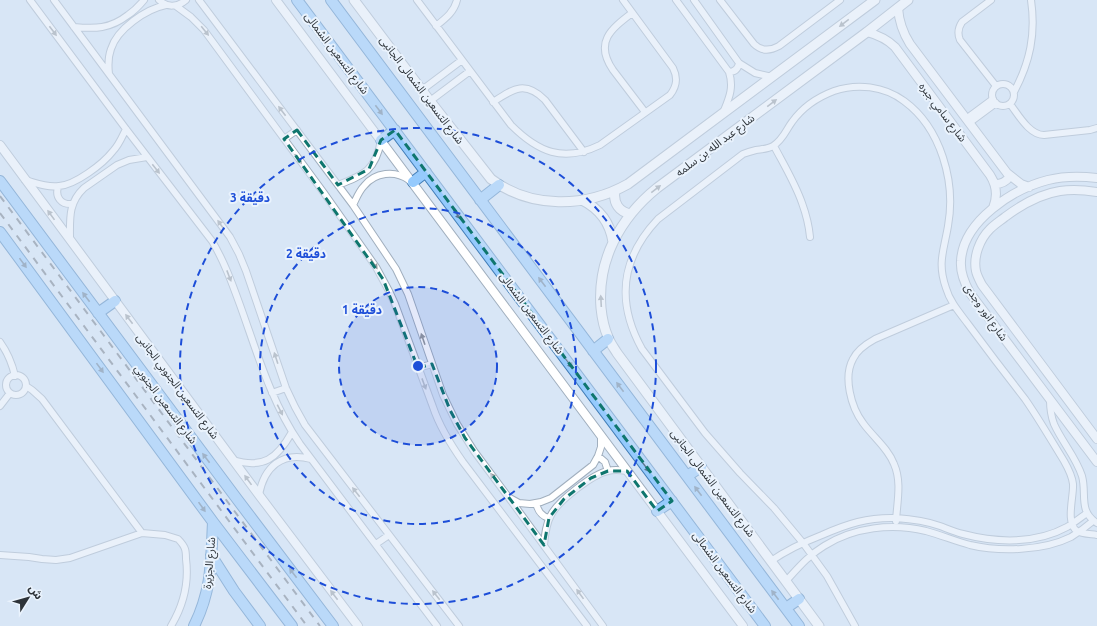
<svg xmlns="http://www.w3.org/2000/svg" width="1097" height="626" font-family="Ubuntu,'Noto Sans Arabic',sans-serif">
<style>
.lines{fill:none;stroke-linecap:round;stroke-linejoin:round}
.minor-casing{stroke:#a1afbe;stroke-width:8}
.tertiary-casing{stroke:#a1afbe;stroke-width:10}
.secondary-casing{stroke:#a1afbe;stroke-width:11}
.primary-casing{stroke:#437eb7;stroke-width:12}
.minor{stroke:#fff;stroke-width:6}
.tertiary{stroke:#fff;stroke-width:8}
.secondary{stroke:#fff;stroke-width:9}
.primary{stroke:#95cafd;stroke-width:10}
.rail{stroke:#6e7781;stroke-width:2;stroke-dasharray:7 7;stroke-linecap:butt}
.oneway{fill:#96999c}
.oneway2{fill:#5c7791}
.marked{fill:none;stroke:#0f766e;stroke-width:3;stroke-dasharray:8 5;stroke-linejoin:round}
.ring{fill:none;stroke:#1d4ed8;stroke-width:2;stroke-dasharray:7 5}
.labels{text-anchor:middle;stroke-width:4;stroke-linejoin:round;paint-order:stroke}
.street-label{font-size:11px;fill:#2d3339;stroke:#eaf3fd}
.centre{fill:#1d4ed8;stroke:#eaf3fd;stroke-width:2}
.ring-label{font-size:12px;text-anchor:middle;font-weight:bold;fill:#1d4ed8;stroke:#eaf3fd;stroke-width:4;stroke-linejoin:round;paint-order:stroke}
</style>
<rect width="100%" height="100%" fill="#d8e6f6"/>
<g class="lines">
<defs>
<path id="minor" d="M30,0L126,129L212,241C224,261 232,283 240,305C257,352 271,402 300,444L437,626
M54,0L230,237L239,254L246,271L286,388L295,407L305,425L459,626
M159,0C167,8 178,7 186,0
M199,0L353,205L396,269L408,294L443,395L457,424L474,451L509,498L603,626
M417,0L511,125C538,152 563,163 600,145L670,95C677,86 678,78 673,68L623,0
M676,0L729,72C734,88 729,98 723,113
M694,0L739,63L755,73L772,77
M720,0L754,44C761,51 770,51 779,46L840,0
M991,0L962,22C958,28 957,33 960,40L996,86
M176,6L191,17L204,30L324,193L376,267L389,291L395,304L433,407C440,428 451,445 463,462L587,626
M632,13C611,29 594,42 613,70L645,112
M436,26C446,18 454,12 457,0
M74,27C95,29 110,29 128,15C134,11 139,6 144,0
M729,72C735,72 738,69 739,63
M109,74C108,65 108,57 111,49C117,29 146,9 166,5
M992 95a11 11 0 1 1 22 0a11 11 0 1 1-22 0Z
M422,90L462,60
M1014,92C1030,62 1036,34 1031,0
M430,101L470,71
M493,102C513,89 525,80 545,100L584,152
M1010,104C1018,114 1029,135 1044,135L1090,130L1097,128
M966,119L993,99
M969,123L996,103
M284,139L297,130
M774,146C784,165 795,183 802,203C806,214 809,226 810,237
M25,180C36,183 47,188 59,186C75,185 103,164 113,151C119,145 122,137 126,129
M338,185C364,175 376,170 381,140
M58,187C55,197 61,205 72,204
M353,205C356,199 359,191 364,186C375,172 395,170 409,180
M70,240C70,219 68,203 84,188L117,165L129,160L147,157
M0,342C8,353 12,363 15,376
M418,368L432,364
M6 385a10 10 0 1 1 20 0a10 10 0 1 1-20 0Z
M26,386L32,390L42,399L142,533
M272,393L286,388
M1050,400C1050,408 1051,416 1054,424C1062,442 1076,457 1082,476C1087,494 1078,511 1097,523
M0,406L10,393
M598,456L605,462L608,471
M233,460C263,469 277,459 292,432
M259,495C264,467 282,451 311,459
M510,498L519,503L530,504L541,502L551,498L593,465L598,456L601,447V437
M536,503C538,511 541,516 549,518
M896,521C897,502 902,482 894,464C888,448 873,437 863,423C851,407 843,377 853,359C857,350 866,344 875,339L954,305
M376,544L389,535
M544,545C545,534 546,524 551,515C558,501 593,474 608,471C615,469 620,470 627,471
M0,555L29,557L42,559L56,560L70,558L142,533L165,535L178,539C181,542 184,546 185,549C186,552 186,556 186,559C189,582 183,606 171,626
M771,561C787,550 804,542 822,535C847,524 868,517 896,518C911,519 926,521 940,526C948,529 955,532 963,534C997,543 1036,544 1067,527C1074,523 1080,518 1087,513
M786,581C798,568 809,555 824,546C854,527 892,523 926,531C941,535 955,541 970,545C1000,552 1043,551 1071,537C1079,532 1086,527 1093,521
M855,626L827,576L803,543L774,508L740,473L705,433L642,349C616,302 621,258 658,219L743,154C748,152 752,151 756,150C763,149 768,149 773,146C783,140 786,130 792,122C802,108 818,97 834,91C857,83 884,86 904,101C941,128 956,182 948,226C944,250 937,263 946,288C950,302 959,312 968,324C977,336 986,348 995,360C1005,373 1015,386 1025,399C1039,419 1051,440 1064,461C1068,468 1072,475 1073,484C1074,496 1065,523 1077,531C1082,534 1091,534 1097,535"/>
<path id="tertiary" d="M276,0C432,208 587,418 743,626
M898,8C899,22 903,33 910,44L1007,173L1021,184L1029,187
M867,32C878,35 887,39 895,47L990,175C997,186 998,196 993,208
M0,145L259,495L358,626
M1097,178C1081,176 1064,176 1048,180C1013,189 963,221 961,261C960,273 965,284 970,293L1097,462
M995,184C1002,184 1006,182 1010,176
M1097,192C1085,190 1072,189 1060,191C1040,194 1021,205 1005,217C1000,221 995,224 990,229C980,239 973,256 976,271C977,276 980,281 982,285L1097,439"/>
<path id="secondary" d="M354,0L430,101L491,179C531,209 585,208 628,184L875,0
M615,191C613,203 619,212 631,214
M582,200C600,209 610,222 613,242
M819,626L617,353C614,348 610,343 608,337C604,328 602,318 601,308C597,260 620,218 657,188L867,32L908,0"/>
<path id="primary" d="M297,0L765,626
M331,0L799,626
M381,140L395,130
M0,181L237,499L333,626
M413,182L426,172
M480,200L499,185
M0,232L213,522L292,626
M98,313L115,301
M593,351L608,339
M687,476L701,467
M657,511L672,501
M211,555L234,591L260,626
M786,608L799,599
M194,626C212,590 211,561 213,522"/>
</defs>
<use href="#minor" class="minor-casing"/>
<use href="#tertiary" class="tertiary-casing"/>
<use href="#secondary" class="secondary-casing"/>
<use href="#primary" class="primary-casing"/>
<use href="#minor" class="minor"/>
<use href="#tertiary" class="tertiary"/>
<use href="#secondary" class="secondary"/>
<use href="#primary" class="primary"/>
<path class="rail" d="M0,196L320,626
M0,213L307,626"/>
</g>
<defs><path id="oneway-solid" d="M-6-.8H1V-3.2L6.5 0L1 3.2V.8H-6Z"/></defs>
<g class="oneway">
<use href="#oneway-solid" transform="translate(844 23) rotate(143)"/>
<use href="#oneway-solid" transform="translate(53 31) rotate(53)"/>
<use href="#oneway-solid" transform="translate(205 31) rotate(51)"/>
<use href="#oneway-solid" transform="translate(772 103) rotate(-37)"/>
<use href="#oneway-solid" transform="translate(282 111) rotate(-127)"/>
<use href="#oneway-solid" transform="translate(298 159) rotate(54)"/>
<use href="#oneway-solid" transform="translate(156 169) rotate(52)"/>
<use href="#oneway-solid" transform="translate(656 189) rotate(-38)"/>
<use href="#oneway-solid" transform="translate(51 215) rotate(-126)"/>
<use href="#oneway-solid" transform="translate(221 225) rotate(-125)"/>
<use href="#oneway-solid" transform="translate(374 264) rotate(56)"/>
<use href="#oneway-solid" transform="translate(229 276) rotate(69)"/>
<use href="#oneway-solid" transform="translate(601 301) rotate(-93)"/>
<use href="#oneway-solid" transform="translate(129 319) rotate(-127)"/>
<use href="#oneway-solid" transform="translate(423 339) rotate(-109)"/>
<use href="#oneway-solid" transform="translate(276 358) rotate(-108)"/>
<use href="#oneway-solid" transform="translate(424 384) rotate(70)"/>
<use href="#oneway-solid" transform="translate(280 410) rotate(63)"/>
<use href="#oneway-solid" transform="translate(494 478) rotate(-127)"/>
<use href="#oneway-solid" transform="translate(248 480) rotate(-126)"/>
<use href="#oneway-solid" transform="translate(356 492) rotate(-128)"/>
<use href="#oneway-solid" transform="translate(580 594) rotate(-126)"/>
<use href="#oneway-solid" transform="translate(334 595) rotate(-127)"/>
<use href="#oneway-solid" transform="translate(436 595) rotate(-128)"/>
</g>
<g class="oneway2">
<use href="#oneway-solid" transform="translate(379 110) rotate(53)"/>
<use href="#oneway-solid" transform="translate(457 214) rotate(53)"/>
<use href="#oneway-solid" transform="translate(23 263) rotate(54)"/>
<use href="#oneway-solid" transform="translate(542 282) rotate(-127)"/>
<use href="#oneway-solid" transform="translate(86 297) rotate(-127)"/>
<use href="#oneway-solid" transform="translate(569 363) rotate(53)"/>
<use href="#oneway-solid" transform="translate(100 368) rotate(54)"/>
<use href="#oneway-solid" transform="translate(620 387) rotate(-127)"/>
<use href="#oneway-solid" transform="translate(206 458) rotate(-127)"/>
<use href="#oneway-solid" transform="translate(646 467) rotate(53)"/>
<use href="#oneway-solid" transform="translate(698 491) rotate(-127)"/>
<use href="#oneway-solid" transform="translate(202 507) rotate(55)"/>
<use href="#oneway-solid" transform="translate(293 573) rotate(-127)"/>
<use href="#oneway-solid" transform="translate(775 595) rotate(-127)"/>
</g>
<path d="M0 0H1097V626H0ZM297,130L338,185L369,169L381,140L395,130L672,501L657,511L627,471H608L591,478L564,499L549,518L544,545L465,438L450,410L432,364L418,368L383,279L284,139Z" fill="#d8e6f6" fill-opacity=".55" fill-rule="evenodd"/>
<path class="marked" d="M297,130L338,185L369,169L381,140L395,130L672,501L657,511L627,471H608L591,478L564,499L549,518L544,545L465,438L450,410L432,364L418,368L383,279L284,139Z"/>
<circle cx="418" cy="366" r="79" fill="#1d4ed8" fill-opacity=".12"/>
<g class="ring">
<circle cx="418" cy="366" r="79"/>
<circle cx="418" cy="366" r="158"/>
<circle cx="418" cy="366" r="238"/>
</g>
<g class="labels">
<g class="street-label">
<text transform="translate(337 53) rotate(53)" y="4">شارع التسعين الشمالى</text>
<text transform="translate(422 90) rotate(53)" y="4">شارع التسعين الشمالى الجانبى</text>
<text transform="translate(943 112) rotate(53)" y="4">شارع سامي جبره</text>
<text transform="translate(715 145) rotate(-37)" y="4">شارع عبد الله بن سلمه</text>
<text transform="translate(986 312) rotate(55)" y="4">شارع انور وجدى</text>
<text transform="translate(532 313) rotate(53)" y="4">شارع التسعين الشمالى</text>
<text transform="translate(178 386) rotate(53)" y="4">شارع التسعين الجنوبي الجانبى</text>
<text transform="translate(166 404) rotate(53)" y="4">شارع التسعين الجنوبي</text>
<text transform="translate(713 483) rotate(53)" y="4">شارع التسعين الشمالى الجانبى</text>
<text transform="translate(209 563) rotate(-85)" y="4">شارع الجزيرة</text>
<text transform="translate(725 572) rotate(53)" y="4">شارع التسعين الشمالى</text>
</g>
</g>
<circle cx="418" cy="366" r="6" class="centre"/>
<g class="ring-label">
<text x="250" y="202">3 دقيقة</text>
<text x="306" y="258">2 دقيقة</text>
<text x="362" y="314">1 دقيقة</text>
</g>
<g transform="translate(28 598) rotate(53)" stroke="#eaf3fd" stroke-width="3" paint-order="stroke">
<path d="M0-3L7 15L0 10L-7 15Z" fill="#2d3339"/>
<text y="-6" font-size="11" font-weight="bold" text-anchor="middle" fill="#2d3339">ش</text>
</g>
</svg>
